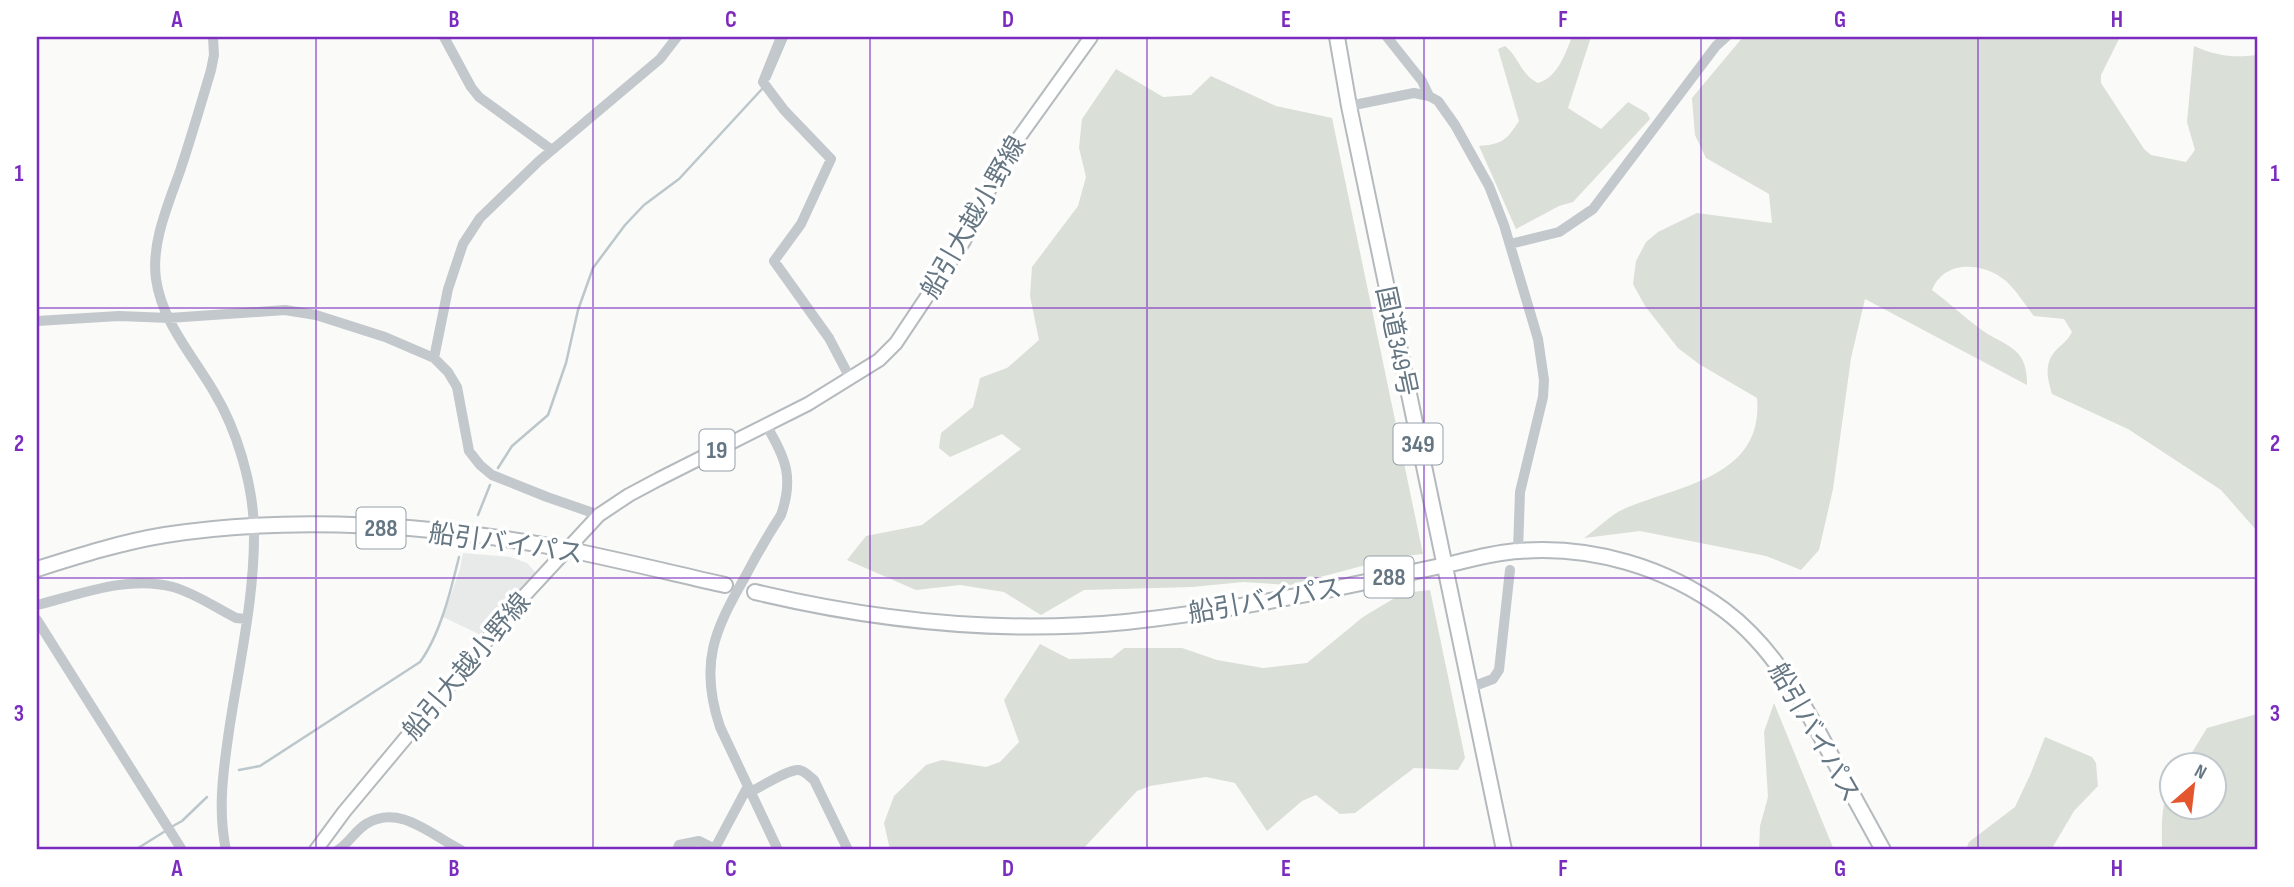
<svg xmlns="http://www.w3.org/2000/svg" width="2294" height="887" font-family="'Sofia Sans Condensed','Noto Sans JP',sans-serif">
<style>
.built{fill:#e8e9e9}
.green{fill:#dadfd7}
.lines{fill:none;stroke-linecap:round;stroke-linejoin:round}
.stream{stroke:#bbc7cb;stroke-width:2.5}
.major-casing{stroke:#b5babe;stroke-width:16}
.highway-casing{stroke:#b4b9bd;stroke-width:18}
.minor{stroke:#c3c8cc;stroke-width:10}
.major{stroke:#fff;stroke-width:12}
.highway{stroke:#fff;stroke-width:14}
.grid{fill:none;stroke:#7b2cbf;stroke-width:2;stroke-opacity:0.55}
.labels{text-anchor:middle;stroke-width:7;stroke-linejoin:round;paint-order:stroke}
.shield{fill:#fff;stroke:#939fa8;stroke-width:2}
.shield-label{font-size:24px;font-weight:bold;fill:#657683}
.street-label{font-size:26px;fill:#657683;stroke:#fff}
.neatline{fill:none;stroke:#7b2cbf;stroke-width:2.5}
.grid-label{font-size:23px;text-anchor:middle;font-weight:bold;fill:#7b2cbf}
</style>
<rect width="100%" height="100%" fill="#fafaf8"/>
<path class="built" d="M463,553L510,557L527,563L536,573L483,636L443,617L460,569Z"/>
<path class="green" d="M1572,37H1591L1568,108L1601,129L1628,102L1647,113L1650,119L1573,202L1559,206L1516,229L1479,146C1502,144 1506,141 1519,121L1498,49L1505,46C1519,57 1521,75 1538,83C1558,77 1565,54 1572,37Z
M1743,37H2120L2101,75V83L2144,149L2151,155L2186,162L2195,150L2187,122L2194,46C2216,56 2234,58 2257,55V531L2221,490L2128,429L2052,394C2048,381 2044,366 2053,354C2059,345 2066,344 2072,332L2064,319L2034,316C2025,305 2017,291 2006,281C1984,262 1944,259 1932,290C1948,302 1963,316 1979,328C2004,347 2028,345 2027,385L1865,299L1851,358L1833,489L1819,550L1801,570L1766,556L1640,531L1584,538C1597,529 1610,515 1624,509C1679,485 1764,478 1757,398L1699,364L1678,348L1645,306L1633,284L1636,261L1646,242L1658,232L1697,213L1772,223L1769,194L1706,158L1695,135L1692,98Z
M1116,69L1163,97L1191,95L1211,76L1276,106L1332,118L1423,554L1396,557L1290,585L1243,582L1192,587L1084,590L1041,615L1004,592L960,585L916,590L847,560L866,536L922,525L1021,449L1002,434L950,457L939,448L941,433L973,407L980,378L1007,368L1039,340L1030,296L1032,267L1078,206L1086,177L1079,148L1082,119Z
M1430,590L1465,758L1458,770L1414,768L1355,813L1340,814L1316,795L1302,801L1267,831L1235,783L1206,777L1150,786L1137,791L1082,850H890L884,823L894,796L926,765L942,760L986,767L1000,762L1019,742L1004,700L1040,644L1069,659L1112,658L1124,648H1182L1217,660L1263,668L1307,663L1363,617L1403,593Z
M1774,703L1834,850H1759L1760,826L1768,797L1764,732Z
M2257,714V850H2162C2162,829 2160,804 2171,785L2172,806H2214V764H2185L2207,728Z
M2045,737L2092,757L2096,763L2098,786L2074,811L2051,850H1966L1969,842L2015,807L2031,773Z"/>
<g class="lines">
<path class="stream" d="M769,79L787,37
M498,468L512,446L548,415L566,363L578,310L593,268L625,225L644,205L679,179L762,89
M478,515L490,485
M239,770L260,766L420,662C440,635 451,590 459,557
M173,826L182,821L207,797
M135,850L167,830"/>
<defs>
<path id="major" d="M316,850L344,812L524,596L599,515L629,495L659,479L808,404L879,360L896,343L964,241L1007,154L1091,37"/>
<path id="highway" d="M1337,37L1349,106L1504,850
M37,569C78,556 122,542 165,535C292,515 439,525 565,549C619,560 672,573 725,585
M755,592C876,621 1002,634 1126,622C1199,614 1270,602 1342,587C1380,579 1418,571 1455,563C1476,558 1497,552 1519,551C1591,545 1666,567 1724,610C1772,646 1800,697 1827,748C1846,782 1864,816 1883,850"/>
</defs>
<use href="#major" class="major-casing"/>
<use href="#highway" class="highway-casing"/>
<path class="minor" d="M213,37L214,55L211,70C201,104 191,138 180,171C168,205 151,243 156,279C162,322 193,356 214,392C237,430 253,484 254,529C255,594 240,660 230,724C224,765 217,808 226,850
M444,37L471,87L479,97L552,150
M781,37L763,82L784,110L831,159L801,224L774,261L829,338L850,378
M1387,37L1422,81L1429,96
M1349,106L1414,93L1429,96L1438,101L1455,125L1489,186L1504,225L1538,339L1544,380L1543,397L1520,492L1518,551
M1510,244L1559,232L1593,209L1716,46L1726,37
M37,321L119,316L169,318L285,310L316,315L385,337L434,358L448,372L457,387L469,451L480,465L492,475L547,497L599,515
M434,358L448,289L463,244L480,218L539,161L660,59L677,37
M766,425C786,458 794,478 781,515C768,535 756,556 745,577C714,631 699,664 720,727L778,850
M37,605C81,594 128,575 173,587C195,593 216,608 236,618L246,619
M37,620L182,850
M1469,688L1493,679L1499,670L1510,570
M750,792C761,787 788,769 799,770C805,771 810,777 814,780L848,850
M338,850C349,843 355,831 366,824C400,803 432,836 461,850
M677,850L679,845L699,841L715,849
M714,850L748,786"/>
<use href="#major" class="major"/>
<use href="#highway" class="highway"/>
</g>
<path class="grid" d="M316,37V850M593,37V850M870,37V850M1147,37V850M1424,37V850M1701,37V850M1978,37V850M37,308H2257M37,578H2257"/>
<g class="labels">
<g class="shield">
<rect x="1393.5" y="423.5" width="49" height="41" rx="5"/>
<rect x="699.5" y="429.5" width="35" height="41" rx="5"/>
<rect x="356.5" y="507.5" width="49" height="41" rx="5"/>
<rect x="1364.5" y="556.5" width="49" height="41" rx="5"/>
</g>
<g class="shield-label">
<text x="1418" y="452">349</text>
<text x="717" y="458">19</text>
<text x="381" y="536">288</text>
<text x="1389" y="585">288</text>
</g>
<g class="street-label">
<text transform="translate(973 217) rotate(-60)" y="9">船引大越小野線</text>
<text transform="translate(1397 341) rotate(78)" y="9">国道349号</text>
<text transform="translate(506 543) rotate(8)" y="9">船引バイパス</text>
<text transform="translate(1265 600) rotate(-10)" y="9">船引バイパス</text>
<text transform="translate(466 666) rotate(-50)" y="9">船引大越小野線</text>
<text transform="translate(1815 732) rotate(60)" y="9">船引バイパス</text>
</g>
</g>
<rect width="2294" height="887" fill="none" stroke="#ffffff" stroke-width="77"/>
<g transform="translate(2193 786) rotate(28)"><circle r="33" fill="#ffffff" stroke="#c1c8cd" stroke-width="2"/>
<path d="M0-5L12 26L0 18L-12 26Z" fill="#e4572e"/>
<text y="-10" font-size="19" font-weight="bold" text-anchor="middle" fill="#657683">N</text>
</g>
<rect x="38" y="38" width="2218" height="810" class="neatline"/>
<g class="grid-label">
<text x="177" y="27">A</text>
<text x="454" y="27">B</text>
<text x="731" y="27">C</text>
<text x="1008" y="27">D</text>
<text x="1286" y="27">E</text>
<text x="1563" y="27">F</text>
<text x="1840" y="27">G</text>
<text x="2117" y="27">H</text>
<text x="19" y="181">1</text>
<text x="2275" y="181">1</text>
<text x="19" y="451">2</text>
<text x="2275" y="451">2</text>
<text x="19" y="721">3</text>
<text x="2275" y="721">3</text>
<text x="177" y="876">A</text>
<text x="454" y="876">B</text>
<text x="731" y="876">C</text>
<text x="1008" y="876">D</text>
<text x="1286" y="876">E</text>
<text x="1563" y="876">F</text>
<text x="1840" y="876">G</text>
<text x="2117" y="876">H</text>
</g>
</svg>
